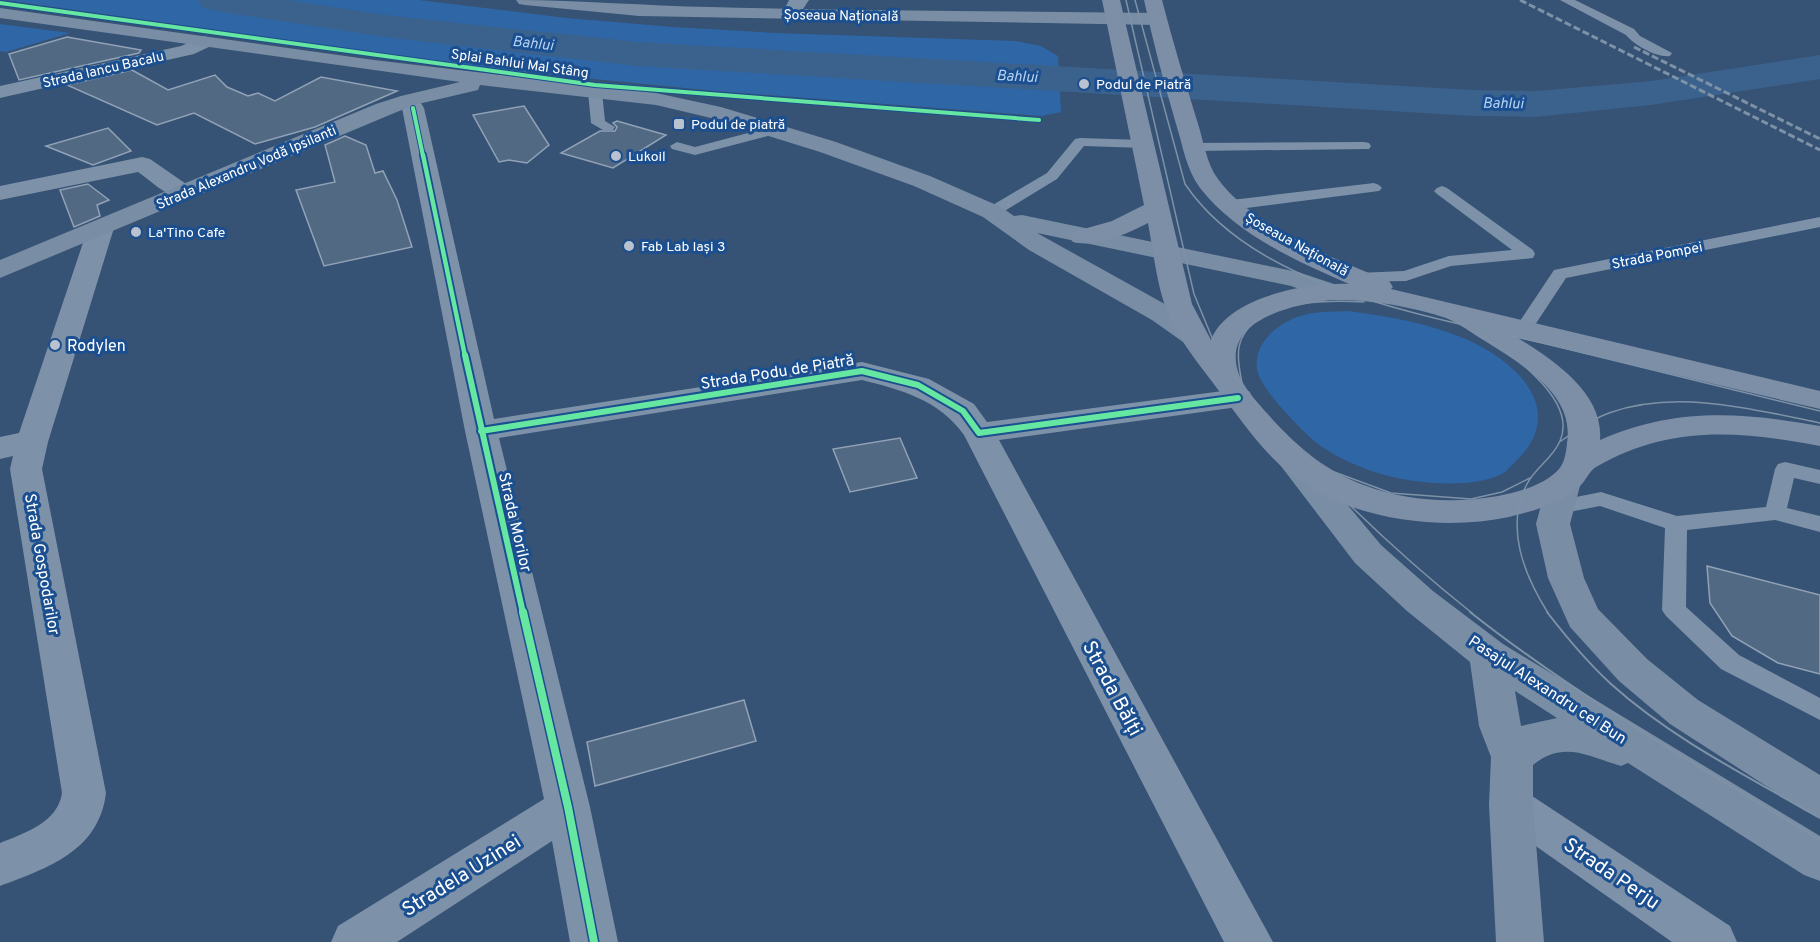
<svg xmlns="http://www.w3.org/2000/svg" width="1820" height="942" font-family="Overpass,sans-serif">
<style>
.green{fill:#2f66a5}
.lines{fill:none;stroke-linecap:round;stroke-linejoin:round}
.river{fill:#3b618d;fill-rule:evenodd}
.building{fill:#526984;stroke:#92a2b6;stroke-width:1.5}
.lane{fill:#7d92a8;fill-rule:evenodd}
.street{fill:#7d92a8;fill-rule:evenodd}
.secondary{fill:#798da4;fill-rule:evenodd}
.primary{fill:#7d8ea7;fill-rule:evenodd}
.tram-far1{stroke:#7e92a7;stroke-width:1.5}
.tram{stroke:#7e92a7;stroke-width:2}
.rail{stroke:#7e92a7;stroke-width:3;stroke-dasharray:7 3;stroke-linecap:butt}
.cycleway-far3-casing{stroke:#1b4f8f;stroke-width:6}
.cycleway-far2-casing{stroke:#1b4f8f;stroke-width:8}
.cycleway-far1-casing{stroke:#1b4f8f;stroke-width:10}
.cycleway-casing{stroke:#1b4f8f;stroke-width:11}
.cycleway-far3{stroke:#66e7a1;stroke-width:4}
.cycleway-far2{stroke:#66e7a1;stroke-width:4.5}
.cycleway-far1{stroke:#66e7a1;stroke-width:6}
.cycleway{stroke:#66e7a1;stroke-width:8}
.poi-dot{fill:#b9c2ce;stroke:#1b4f8f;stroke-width:2}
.labels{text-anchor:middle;stroke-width:6;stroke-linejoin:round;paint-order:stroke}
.far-street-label{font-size:14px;fill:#fff;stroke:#1b4f8f}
.far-poi-label{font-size:14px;fill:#fff;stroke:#1b4f8f;text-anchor:start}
.far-water-label{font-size:15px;font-style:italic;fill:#b5d3f5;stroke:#1b4f8f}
.poi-label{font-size:16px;fill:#fff;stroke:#1b4f8f;text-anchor:start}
.street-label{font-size:16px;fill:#fff;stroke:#1b4f8f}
.near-street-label{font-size:20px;fill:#fff;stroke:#1b4f8f}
</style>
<rect width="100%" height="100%" fill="#365274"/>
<path class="green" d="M4,0H419L567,18L674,27L775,33L1016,41L1041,46L1058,56L1061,112L1042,116L715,91L502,70Z
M0,24L70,33L6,52L0,51Z
M1348,311C1403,318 1476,331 1516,372C1546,402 1545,434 1515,462C1511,466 1506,472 1502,474C1481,484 1456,484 1435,483C1398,481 1358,470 1327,450C1312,441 1299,427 1287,414C1277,403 1259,383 1257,369C1253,340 1283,319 1308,314C1321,311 1335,312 1348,311Z"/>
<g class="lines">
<path class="river" d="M198,0H287L392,16L637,42L1473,90L1536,91L1651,81L1820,55V79L1651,105L1536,117L1473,116L637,66L392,38L216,11L203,8Z"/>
</g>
<path class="building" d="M67,37L141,50L139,53L19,80L9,54Z
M132,70L168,90L215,75L227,87L248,96L258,93L275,101L321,77L397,91L315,127L255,144L194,113L157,125L67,85Z
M524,106L549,145L527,163L509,160L499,162L473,115Z
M617,121L666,135L613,168L561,153L600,131H615L617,127L613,123Z
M108,128L131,151L93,165L46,146Z
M345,136L366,145L375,173L383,171L397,200L412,247L324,266L296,190L335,182L325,145Z
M88,184L109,200L97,205L100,216L74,227L60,190Z
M900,438L917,478L850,492L833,449Z
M1707,566L1820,595V674L1778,663L1732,636L1710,603Z
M744,700L756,741L595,786L587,742Z"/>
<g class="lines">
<path class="lane" d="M1560,0H1575L1634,29L1640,36L1672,53L1670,56C1657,58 1634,45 1626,35Z
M595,88L602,92L605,121L615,127L613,130H603L591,123L588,92Z
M774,126L779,127L781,130L779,133L695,155L672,149L670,146L677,142L695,147Z
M1080,138L1143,140L1150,144L1143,148L1084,146L1057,179L998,215H986L984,212L986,209L1047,173L1075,139Z
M1364,142L1369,143L1371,146L1369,149L1193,151L1186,147L1193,143Z
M1374,183L1379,185L1382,188L1379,191L1231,210L1223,205L1231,200Z
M1442,186L1447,188L1533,250L1535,254L1533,258L1451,266L1406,281L1351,282L1348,278L1351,274L1357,273L1404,271L1449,256L1512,250L1437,194L1434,191L1437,188Z
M1820,217V227L1566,278L1529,334H1517L1514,330L1554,270Z
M1785,462L1820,470V484L1794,478L1787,508L1820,516V532L1775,520L1687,530L1686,607L1739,655L1820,698V720L1721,669L1666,616L1662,610L1665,528L1600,506L1559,514L1551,512L1548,507L1551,502L1601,492L1677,516L1766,507L1775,469L1778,464Z"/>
<path class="street" d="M789,0H809L797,18H785L782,14Z
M204,36L211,38L214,42L211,46L194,54L0,98V86L181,46Z
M413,102L421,103L424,108L494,419L862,362L929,379L974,404L987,422L1238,389L1249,391L1253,398L1249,405L1238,407L999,440L1273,942H1224L964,435C939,400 902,390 862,380L499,438L590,807L618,942H570L552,841L397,942H331L338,926L544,799L465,431L402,108L405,103Z
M142,157L150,159L192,188L196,193L192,198C172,203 154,183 138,172L0,200V186Z
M101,220L110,223L114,228L48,442L42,469L106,793C99,851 48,868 0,886V843C25,833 58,822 62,793L10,469L13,456L0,459V437L19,433L88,228L92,223Z
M1511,786L1526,792L1730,926L1737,942H1672L1496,818L1489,805L1496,792Z"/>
<path class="secondary" d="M516,0C581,0 646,6 711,7C860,11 1008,11 1157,13L1163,15L1166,19L1163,23L1157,25L639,16L525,5L519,4Z
M0,8L374,60L656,93L721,107L836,142L930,176L1001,207L1014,216L1022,215L1298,272L1340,286L1344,292L1340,298L1330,300L1291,286L1037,233L1172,308L1203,330L1207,336L1203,342L1193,345L1183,342L1152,320L1029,250L983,217L914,186L820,152L707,117L656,105L480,85L478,90L414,105L392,114L0,278V260L376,104L401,96L460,82L0,18Z
M1290,446L1302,450L1381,545L1433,591L1503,644L1820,836V881L1804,875L1628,763L1621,766C1588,756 1563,740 1533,765V805L1544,942H1496L1489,805L1491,757L1479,726L1470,662L1407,611L1355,563L1274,457L1278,450ZM1515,691L1557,718L1521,726Z
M1563,475L1575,478L1580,486L1570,524L1584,578L1598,609L1647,659L1698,700L1820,775V817L1805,811L1670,724L1619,681L1570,627L1548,578L1536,524L1546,486L1551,478Z"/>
<path class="primary" d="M1102,0H1120L1192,304L1211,340C1227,297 1308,282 1349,284C1296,261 1236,234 1200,188C1186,169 1183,146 1176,124C1164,83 1153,42 1144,0H1162C1173,43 1186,85 1199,127C1204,144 1207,164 1218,179C1252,226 1336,260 1389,281L1393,287L1391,289L1820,391V409L1518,338C1553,360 1604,393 1600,440C1675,407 1741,412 1820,426V446C1740,431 1670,424 1596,467C1589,471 1586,481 1579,487C1562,504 1532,511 1509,517C1439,532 1345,519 1289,473C1259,448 1239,417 1216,387C1197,361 1174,335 1164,303C1156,278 1153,250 1148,223C1127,234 1096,248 1073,242L1069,237L1073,232L1112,221L1144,205ZM1330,300C1368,299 1410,306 1446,318C1459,323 1473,334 1485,341C1521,364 1575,394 1567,443C1566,452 1565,462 1559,469C1545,485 1518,492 1498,496C1453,504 1406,501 1364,485C1327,472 1299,448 1273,420C1262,407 1247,393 1240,377C1217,321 1291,305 1330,300Z"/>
<path class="tram-far1" d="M1126,0L1194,294L1220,357L1273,426L1304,457L1318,466L1391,493L1471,499L1502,492L1530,478
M1135,0L1185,184C1258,292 1436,317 1555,346C1643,368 1732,389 1820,411
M1474,331C1505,349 1579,398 1560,441C1553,458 1535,468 1527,484C1504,528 1525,576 1548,613
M1242,384C1240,370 1235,352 1242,338C1260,299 1328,300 1364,302
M1561,441C1576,431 1592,419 1609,413C1676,389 1753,409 1820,423
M1309,464C1361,518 1414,567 1472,613"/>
<path class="tram" d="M1470,612C1579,698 1702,768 1820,840
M1547,612C1567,638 1587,662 1611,684C1672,739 1749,777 1820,818"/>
<path class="rail" d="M1520,0L1820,150
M1634,47L1820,139"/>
<defs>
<path id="cycleway-far3" d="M0,3L595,85L1039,120
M413,108L423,156"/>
<path id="cycleway-far2" d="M423,155L465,356"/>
<path id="cycleway-far1" d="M465,355L523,613
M481,431L862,371L918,385L963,411L979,433L1238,398"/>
<path id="cycleway" d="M523,612L568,807L594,942"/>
</defs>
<use href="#cycleway-far3" class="cycleway-far3-casing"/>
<use href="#cycleway-far2" class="cycleway-far2-casing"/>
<use href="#cycleway-far1" class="cycleway-far1-casing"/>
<use href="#cycleway" class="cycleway-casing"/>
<use href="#cycleway-far3" class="cycleway-far3"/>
<use href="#cycleway-far2" class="cycleway-far2"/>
<use href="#cycleway-far1" class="cycleway-far1"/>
<use href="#cycleway" class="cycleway"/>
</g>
<g class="poi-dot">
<circle cx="1084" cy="84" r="6"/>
<rect x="673" y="118" width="12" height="12" rx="3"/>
<circle cx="616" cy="156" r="6"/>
<circle cx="136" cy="232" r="6"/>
<circle cx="629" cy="246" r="6"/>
<circle cx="55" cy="345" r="6"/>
</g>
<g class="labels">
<g class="far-street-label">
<text transform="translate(841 15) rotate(1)" y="5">Șoseaua Națională</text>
<text transform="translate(520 63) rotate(8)" y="5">Splai Bahlui Mal Stâng</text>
<text transform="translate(103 69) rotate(-13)" y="5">Strada Iancu Bacalu</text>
<text transform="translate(246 167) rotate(-23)" y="5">Strada Alexandru Vodă Ipsilanti</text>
<text transform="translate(1297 244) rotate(29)" y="5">Șoseaua Națională</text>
<text transform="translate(1657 255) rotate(-11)" y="5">Strada Pompei</text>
</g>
<g class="far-poi-label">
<text x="1096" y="89">Podul de Piatră</text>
<text x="691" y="129">Podul de piatră</text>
<text x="628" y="161">Lukoil</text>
<text x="148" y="237">La'Tino Cafe</text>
<text x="641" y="251">Fab Lab Iași 3</text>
</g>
<g class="far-water-label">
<text transform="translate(533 43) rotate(6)" y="5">Bahlui</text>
<text transform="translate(1017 76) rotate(3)" y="5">Bahlui</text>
<text transform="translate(1503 103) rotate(1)" y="5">Bahlui</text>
</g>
<g class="poi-label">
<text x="67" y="351">Rodylen</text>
</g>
<g class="street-label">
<text transform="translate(777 371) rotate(-9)" y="6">Strada Podu de Piatră</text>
<text transform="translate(516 522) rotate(77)" y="6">Strada Morilor</text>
<text transform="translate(43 564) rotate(80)" y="6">Strada Gospodarilor</text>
<text transform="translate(1548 689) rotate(33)" y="6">Pasajul Alexandru cel Bun</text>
</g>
<g class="near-street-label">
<text transform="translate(1113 688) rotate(62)" y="7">Strada Bălți</text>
<text transform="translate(1612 873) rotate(34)" y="7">Strada Perju</text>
<text transform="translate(461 875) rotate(-32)" y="7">Stradela Uzinei</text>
</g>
</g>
</svg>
